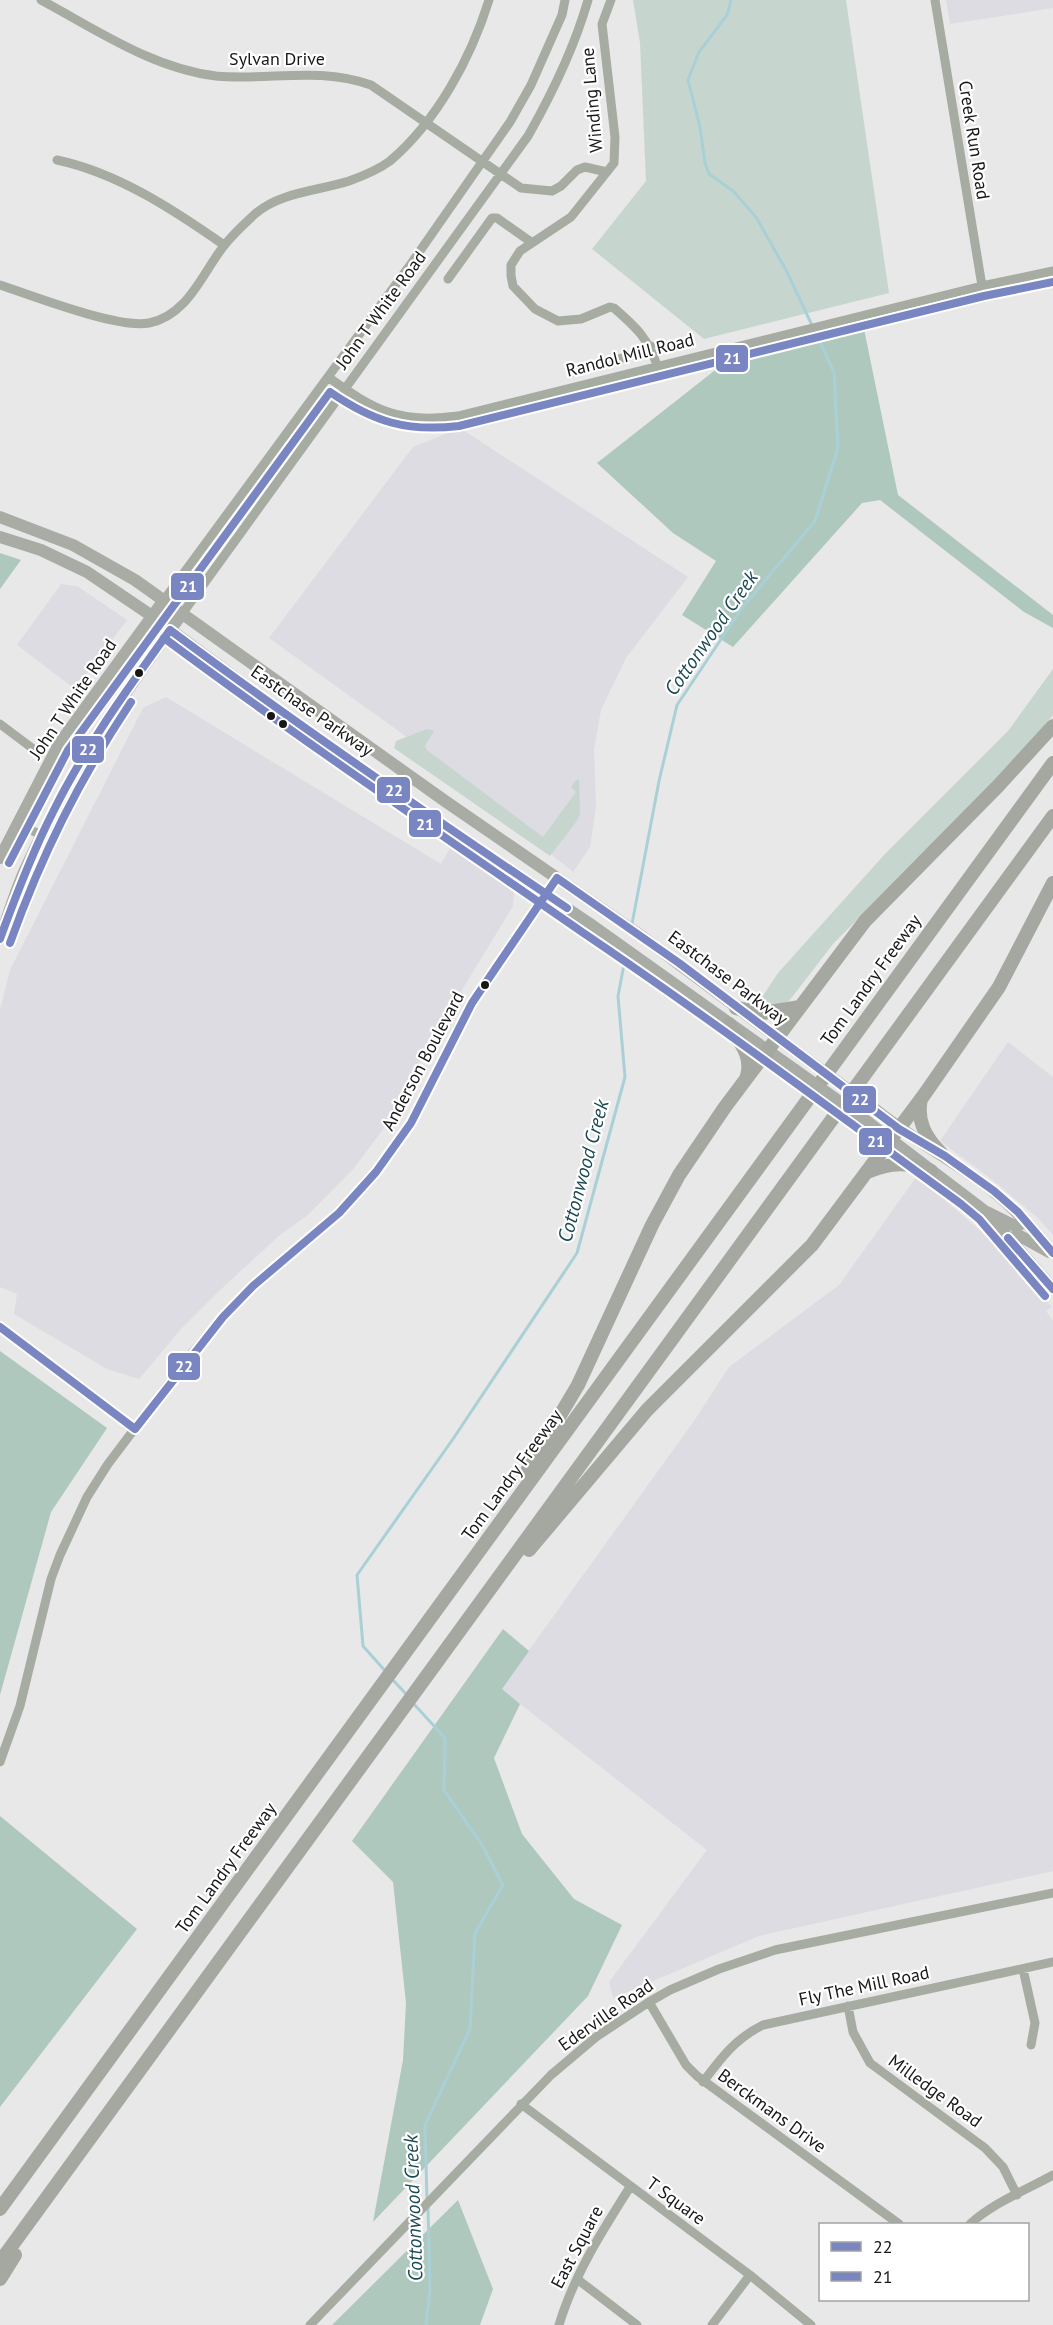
<svg xmlns="http://www.w3.org/2000/svg" width="1053" height="2325" font-family="'PT Sans',sans-serif">
<style>
.built{fill:#dcdce2}
.green{fill:#c6d6ce}
.forest{fill:#afc8bd}
.lines{fill:none;stroke-linecap:round;stroke-linejoin:round}
.stream{stroke:#aad0d7;stroke-width:3}
.minor{stroke:#a6aca2;stroke-width:9}
.major{stroke:#a8aca5;stroke-width:12}
.highway{stroke:#a4a8a1;stroke-width:14}
.major-bridge{stroke:#a8aca5;stroke-width:12}
.bus-1-casing{stroke:#fff;stroke-width:12}
.bus-2-casing{stroke:#fff;stroke-width:12}
.bus-1{stroke:#7986c2;stroke-width:8}
.bus-2{stroke:#7986c2;stroke-width:8}
.bus-dot{fill:#171718;stroke:#fff;stroke-width:2}
.labels{text-anchor:middle;stroke-width:4.5;stroke-linejoin:round;paint-order:stroke}
.street-label{font-size:18px;fill:#171718;stroke:#fff}
.water-label{font-size:20px;font-style:italic;fill:#1c4a53;stroke:#fff}
.line-badge{stroke:#fff;stroke-width:2}
.badge-label{font-size:16px;text-anchor:middle;font-weight:bold;fill:#fff}
</style>
<rect width="100%" height="100%" fill="#e8e8e8"/>
<path class="built" d="M946,0H1053V8L950,24Z
M460,428L688,577L626,658L601,710L594,749L596,806L590,847L573,872L418,745L269,638L413,447Z
M61,584L77,586L127,620L75,689L17,645Z
M166,697L441,864L450,848L514,892L513,906L428,1046L390,1120L354,1168L308,1215L281,1234L220,1290L180,1330L139,1379L107,1369L14,1314L17,1294L0,1287V1010L10,970L143,708Z
M1008,1042L1053,1077V1235L1038,1218L990,1178L940,1141Z
M917,1176L991,1240L1052,1307L1046,1311L1053,1321V1871L759,1936L613,1998L609,1982L707,1850L501,1689L694,1421L729,1367L839,1285Z"/>
<path class="green" d="M633,0H846L889,293L704,339L592,249L646,181L640,43Z
M1053,669V715L1013,763L833,944L789,1001L770,1009L755,1008L778,973L884,855L1008,731Z
M427,729L434,731L425,746L427,750L543,837L576,792L571,787L576,780H579L580,814L576,822L550,856L394,748L396,741Z"/>
<path class="forest" d="M864,329L898,495L1053,615V628L1024,612L880,500L862,503L733,647L682,615L716,561L673,533L597,463L728,360Z
M0,553L21,560L0,589Z
M0,1351L107,1428L51,1512L0,1695Z
M503,1629L529,1651L502,1689L520,1704L494,1758L522,1834L574,1899L622,1925L588,1996L373,2222L403,2060L406,2003L393,1882L352,1841Z
M0,1816L137,1929L0,2107Z
M458,2200L493,2289L480,2325H332Z"/>
<g class="lines">
<path class="stream" d="M632,924L659,781L677,705L742,608L815,521L838,448L834,372L786,270L756,217L733,191L709,174L705,163L700,127L688,80L699,52L727,15L731,0
M387,1673L363,1646L357,1575L453,1439L577,1253L625,1077L618,996L626,954
M391,1678L407,1695
M413,1703L445,1738L444,1790L482,1845L503,1885L475,1933L470,2029L425,2125L427,2201
M426,2325L430,2290L428,2207"/>
<path class="minor" d="M41,0C97,30 152,68 216,76C270,81 317,66 371,85L521,188L552,191L561,186L577,170L585,167L607,172
M611,0L602,24L615,137L614,163L571,217L520,251L511,265V276L513,286L535,309L558,321L581,319L610,307L614,308C637,328 648,338 658,368
M935,0L982,286
M57,160C118,173 174,210 224,245
M448,279L492,218H497L531,242
M0,285C33,296 118,329 149,323C187,316 202,274 223,247C232,235 244,224 255,214C280,192 318,191 349,181C363,176 378,170 390,161C437,121 471,58 489,0
M573,372L636,354L651,346
M328,377C375,411 400,424 458,416L982,286L1053,271
M164,600L408,268L510,122L531,85L562,15L565,0
M182,614L528,136C553,92 574,49 588,0
M0,724L32,748
M17,823L41,835
M0,1327L135,1429
M0,1762L20,1706L51,1579L60,1555L87,1497L108,1464L188,1358L223,1317L253,1286L339,1213L376,1172L411,1123L472,1003L557,878
M1023,1969L1035,2023L1031,2045
M649,2002L686,2065L697,2076L899,2224
M848,2006L853,2032L870,2063L985,2148L1003,2167L1017,2195
M703,2082C721,2058 736,2038 763,2025L1053,1962
M521,2104L750,2275L811,2325
M970,2224C993,2203 1026,2190 1053,2175
M577,2279L637,2325
M310,2325L551,2075L596,2037L649,2002L670,1990L719,1969L775,1950L1053,1893
M559,2325C574,2275 602,2231 630,2187
M712,2325L750,2275"/>
<path class="major" d="M0,517L73,545L135,580L445,801L644,938L805,1058
M0,537L41,550L87,572L152,616L277,709L440,823L590,924L795,1070
M0,858L59,744L164,600
M0,939C8,916 15,892 25,870C67,778 122,694 182,614
M877,1111C913,1140 955,1161 992,1190C1015,1208 1034,1230 1053,1253
M869,1123L986,1212L1053,1289
M987,1212L1015,1226L1026,1222
M1009,1240L1016,1236H1020L1049,1252"/>
<path class="highway" d="M736,1008L763,1013L800,1007
M729,1024C739,1042 753,1055 747,1076
M921,1099C916,1121 926,1138 941,1153
M867,1172C890,1163 908,1161 931,1171
M527,1471L578,1385L652,1225L679,1175L725,1107L865,921L999,785L1053,726
M529,1550L647,1410L812,1245L924,1095L999,987L1053,883
M0,2209L1053,763
M0,2262L1053,816
M0,2279L15,2255"/>
<path class="major-bridge" d="M805,1058L877,1111
M795,1070L869,1123"/>
<defs>
<path id="bus-1" d="M0,939C16,895 32,853 53,812C85,747 128,688 170,630C300,727 433,818 567,908
M1008,1238L1053,1289
M0,1327L135,1429L223,1317L253,1286L339,1213L376,1172L411,1123L472,1003L557,878L679,963L899,1129L945,1156L994,1191L1018,1212L1053,1253"/>
<path id="bus-2" d="M164,638C301,740 442,835 582,932C711,1019 836,1113 961,1204L979,1219L1045,1296
M9,863L68,750L330,392C374,422 406,432 459,426L984,296L1053,282
M10,943C42,854 79,780 131,702"/>
</defs>
<use href="#bus-1" class="bus-1-casing"/>
<use href="#bus-2" class="bus-2-casing"/>
<use href="#bus-1" class="bus-1"/>
<use href="#bus-2" class="bus-2"/>
</g>
<g class="bus-dot">
<circle cx="139" cy="673" r="5"/>
<circle cx="271" cy="716" r="5"/>
<circle cx="283" cy="724" r="5"/>
<circle cx="485" cy="985" r="5"/>
</g>
<g class="labels">
<g class="street-label">
<text x="277" y="65">Sylvan Drive</text>
<text transform="translate(592 100) rotate(-95)" y="6">Winding Lane</text>
<text transform="translate(974 140) rotate(81)" y="6">Creek Run Road</text>
<text transform="translate(381 310) rotate(-54)" y="6">John T White Road</text>
<text transform="translate(630 355) rotate(-14)" y="6">Randol Mill Road</text>
<text transform="translate(73 699) rotate(-56)" y="6">John T White Road</text>
<text transform="translate(312 711) rotate(35)" y="6">Eastchase Parkway</text>
<text transform="translate(728 978) rotate(37)" y="6">Eastchase Parkway</text>
<text transform="translate(871 980) rotate(-54)" y="6">Tom Landry Freeway</text>
<text transform="translate(423 1061) rotate(-62)" y="6">Anderson Boulevard</text>
<text transform="translate(512 1475) rotate(-54)" y="6">Tom Landry Freeway</text>
<text transform="translate(226 1868) rotate(-54)" y="6">Tom Landry Freeway</text>
<text transform="translate(864 1986) rotate(-12)" y="6">Fly The Mill Road</text>
<text transform="translate(606 2015) rotate(-35)" y="6">Ederville Road</text>
<text transform="translate(935 2091) rotate(36)" y="6">Milledge Road</text>
<text transform="translate(772 2111) rotate(36)" y="6">Berckmans Drive</text>
<text transform="translate(676 2201) rotate(36)" y="6">T Square</text>
<text transform="translate(577 2247) rotate(-62)" y="6">East Square</text>
</g>
<g class="water-label">
<text transform="translate(711 633) rotate(-55)" y="7">Cottonwood Creek</text>
<text transform="translate(583 1171) rotate(-75)" y="7">Cottonwood Creek</text>
<text transform="translate(413 2208) rotate(-92)" y="7">Cottonwood Creek</text>
</g>
</g>
<g class="line-badge">
<rect x="715" y="344" width="34" height="29" rx="6" fill="#7986c2"/>
<rect x="170" y="572" width="35" height="29" rx="6" fill="#7986c2"/>
<rect x="71" y="735" width="34" height="29" rx="6" fill="#7986c2"/>
<rect x="376" y="776" width="35" height="28" rx="6" fill="#7986c2"/>
<rect x="408" y="809" width="34" height="29" rx="6" fill="#7986c2"/>
<rect x="842" y="1085" width="35" height="29" rx="6" fill="#7986c2"/>
<rect x="858" y="1127" width="35" height="29" rx="6" fill="#7986c2"/>
<rect x="167" y="1352" width="34" height="29" rx="6" fill="#7986c2"/>
</g>
<g class="badge-label">
<text x="732" y="364">21</text>
<text x="188" y="592">21</text>
<text x="88" y="755">22</text>
<text x="394" y="796">22</text>
<text x="425" y="830">21</text>
<text x="860" y="1105">22</text>
<text x="876" y="1147">21</text>
<text x="184" y="1372">22</text>
</g>
<rect x="819" y="2223" width="210" height="78" fill="#ffffff" stroke="#a2a2a3" stroke-width="1.5"/>
<rect x="831" y="2242" width="30" height="9" fill="#7986c2" stroke="#a2a2a3" stroke-width="1.5"/>
<text x="873" y="2253" font-size="18" fill="#171718">22</text>
<rect x="831" y="2272" width="30" height="9" fill="#7986c2" stroke="#a2a2a3" stroke-width="1.5"/>
<text x="873" y="2283" font-size="18" fill="#171718">21</text>
</svg>
